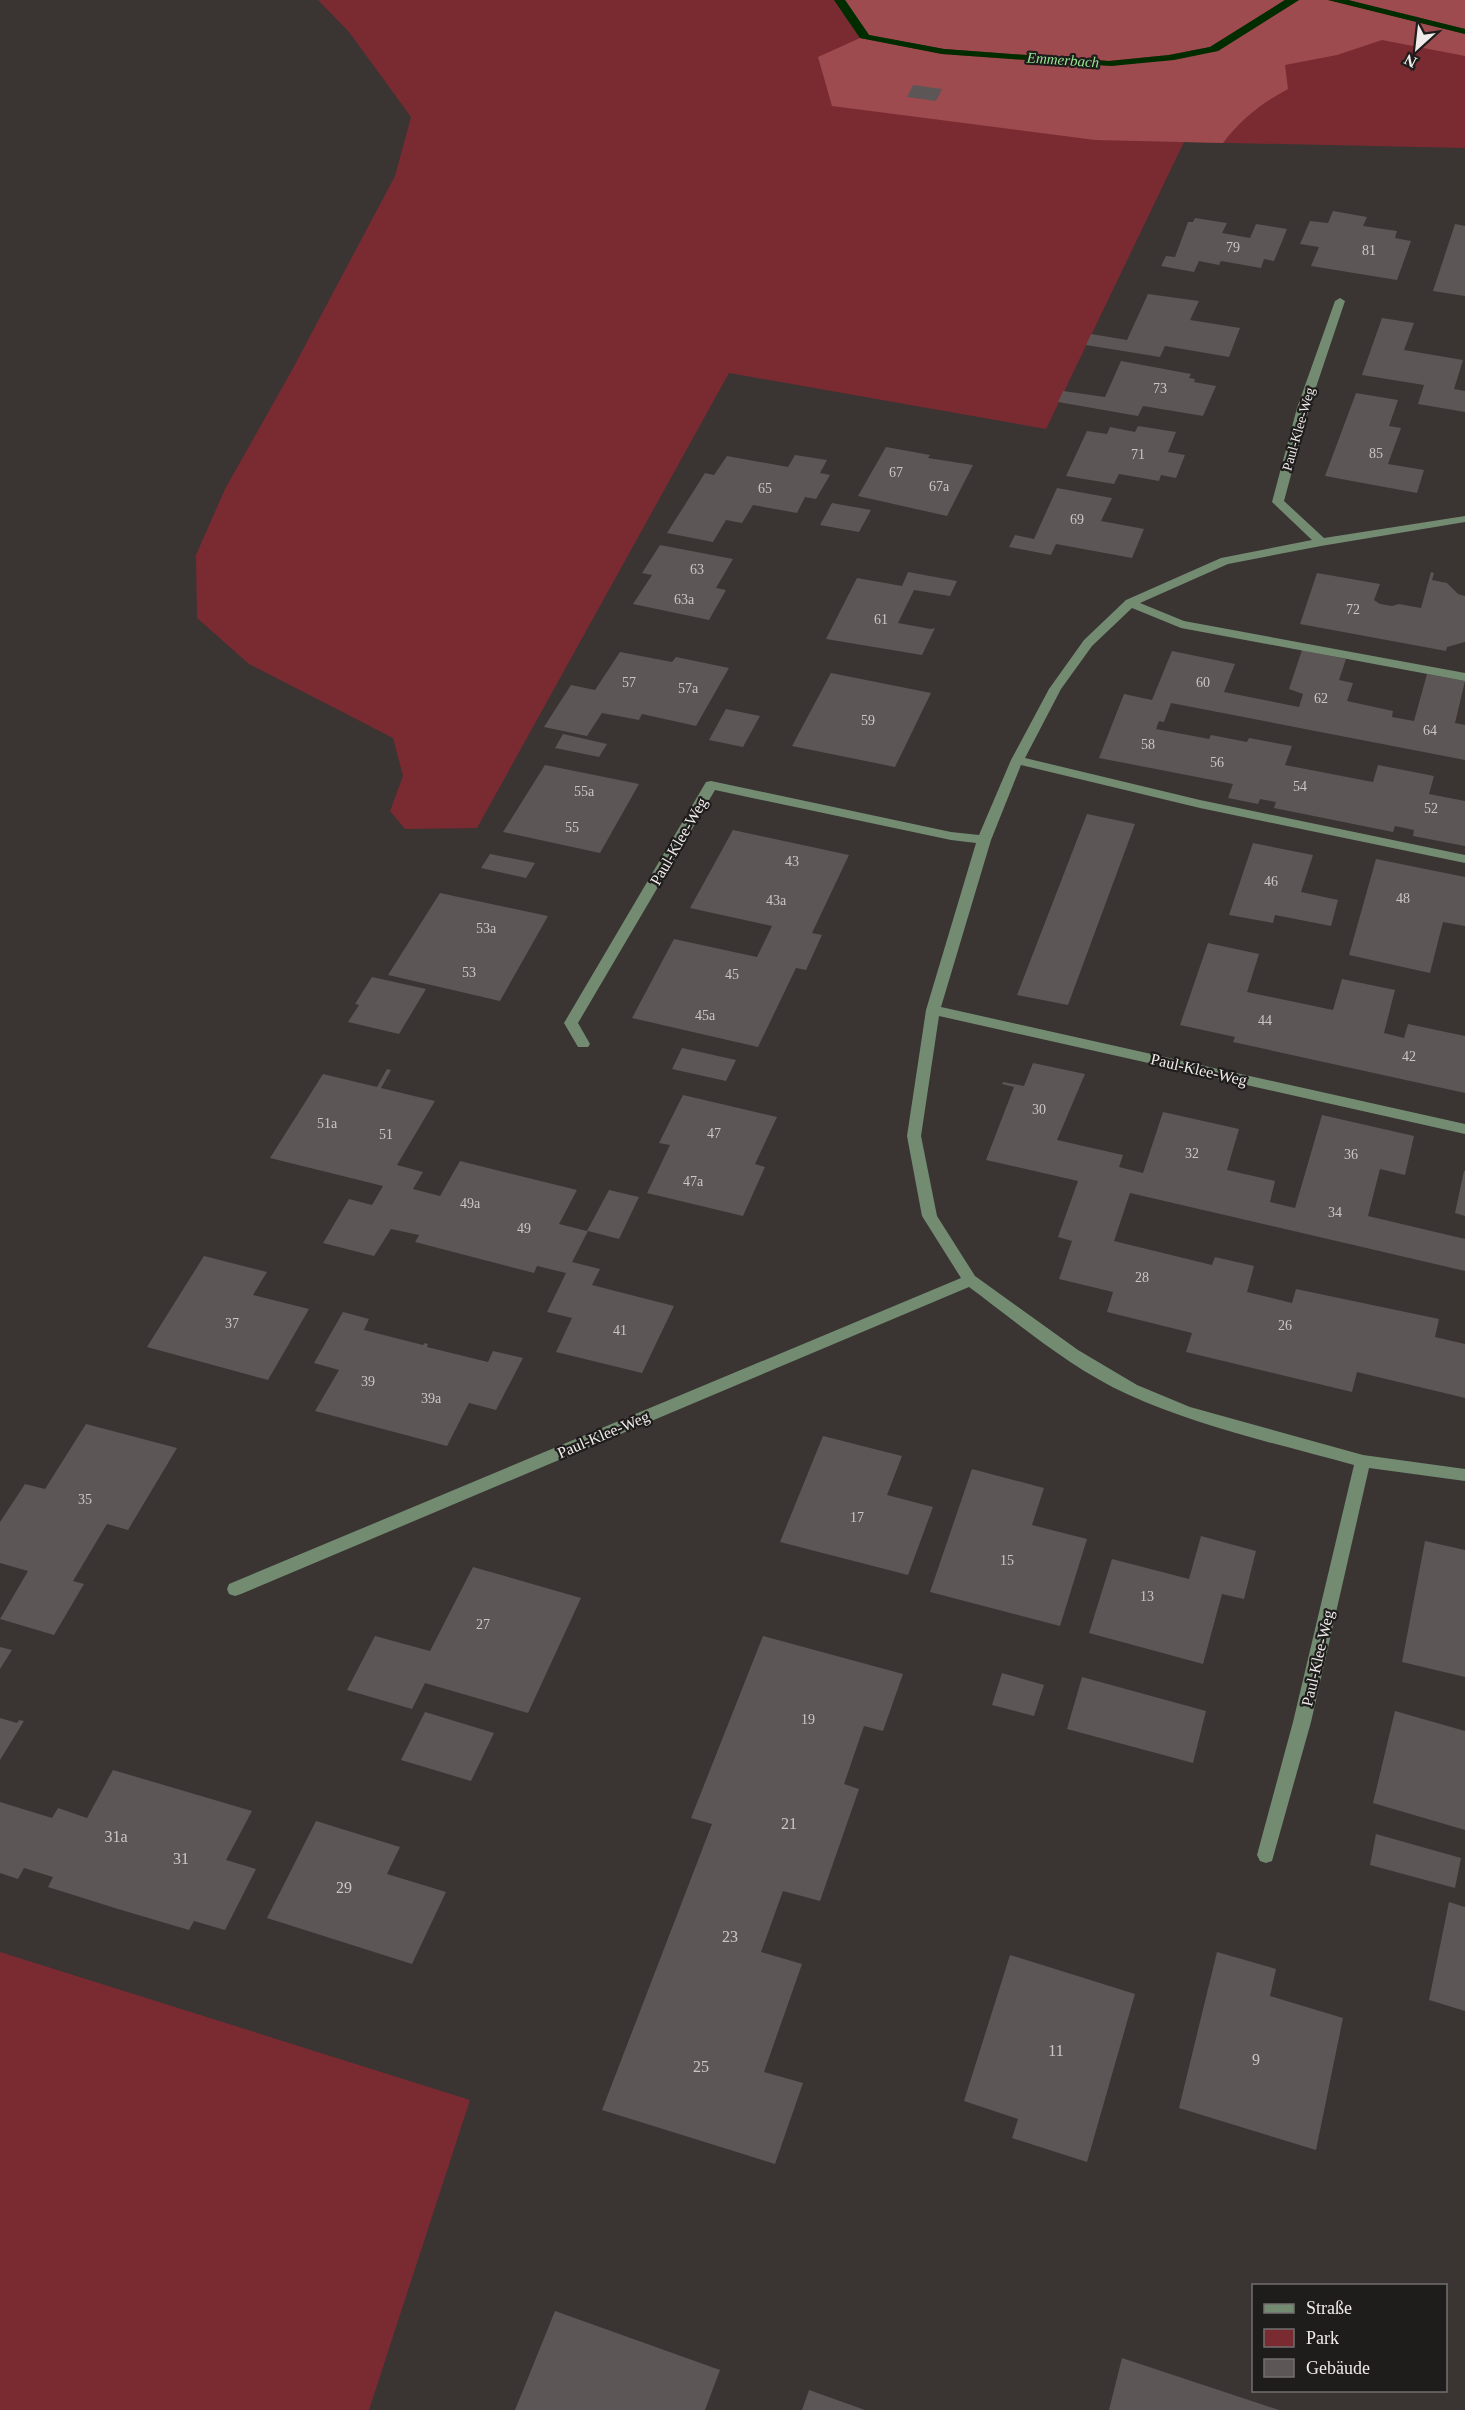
<svg xmlns="http://www.w3.org/2000/svg" width="1465" height="2410" font-family="'Times New Roman',serif">
<style>
.green{fill:#7a2b31}
.forest{fill:#9e4b4f}
.water{fill:#002c00}
.building{fill:#5d5656}
.lines{fill:none;stroke-linecap:round;stroke-linejoin:round}
.minor{fill:#738c71;fill-rule:evenodd}
.labels{text-anchor:middle;stroke-width:4.5;stroke-linejoin:round;paint-order:stroke}
.number-label{font-size:14px;fill:#cbc6c6}
.far-street-label{font-size:14px;fill:#f0eceb;stroke:#1f1c1c}
.far-water-label{font-size:15px;font-style:italic;fill:#95e691;stroke:#1f1c1c}
.street-label{font-size:16px;fill:#f0eceb;stroke:#1f1c1c}
.near-number-label{font-size:16px;fill:#cbc6c6}
</style>
<rect width="100%" height="100%" fill="#3a3433"/>
<path class="green" d="M318,0H834L860,38L942,54L1218,51L1299,0H1328L1465,34V148L1184,142L1046,429L729,373L477,828L405,829L390,811L403,776L393,738L249,664L197,618L196,555L225,489L291,372L395,176L411,117L349,32Z
M0,1952L470,2100L369,2410H0Z"/>
<path class="forest" d="M845,0H1285L1210,47L1169,55L1109,61L944,49L869,35Z
M1299,0H1328L1465,34V56L1382,40L1337,55L1285,65L1288,89C1262,103 1241,119 1223,143L1095,140L832,106L818,57L860,38L942,54L1111,66L1218,51Z
M1348,0H1465V29Z"/>
<path class="water" d="M834,0H845L869,35L944,49L1109,61L1169,55L1210,47L1285,0H1299L1218,51L1174,60L1111,66L942,54L860,38Z
M1328,0H1348L1465,29V34Z"/>
<path class="building" d="M913,85L942,89L936,101L907,97Z
M1333,211L1367,217L1363,226L1397,231L1395,238L1411,241L1397,280L1311,266L1319,247L1300,244L1310,221L1328,223Z
M1195,218L1227,223L1222,233L1250,238L1256,224L1287,229L1274,261L1264,259L1261,268L1221,261L1219,265L1199,261L1194,272L1161,266L1166,256L1175,257L1188,222H1193Z
M1455,224L1465,226V296L1433,291Z
M1148,294L1199,301L1190,320L1240,328L1229,357L1165,346L1160,357L1086,345L1091,334L1127,340Z
M1382,318L1414,323L1404,350L1463,360L1454,389L1465,391V412L1418,404L1424,385L1362,375Z
M1121,361L1191,374L1189,378L1195,379L1194,382L1216,386L1203,416L1143,406L1138,416L1058,402L1063,391L1105,397Z
M1356,393L1398,400L1389,426L1401,428L1388,464L1424,470L1417,493L1325,476Z
M1138,426L1176,432L1168,452L1185,455L1176,478L1161,475L1159,481L1119,474L1114,484L1066,476L1087,431L1107,434L1110,427L1135,432Z
M886,447L930,455L928,458L973,465L947,516L858,496Z
M795,455L827,460L820,473L830,475L816,499L805,497L797,513L753,505L742,523L726,520L713,542L667,533L705,473L714,475L727,456L788,467Z
M1057,488L1112,498L1101,521L1144,529L1132,558L1056,544L1051,555L1009,547L1015,535L1034,539Z
M832,503L871,510L859,532L820,525Z
M660,545L733,559L716,588L726,590L709,620L633,604L652,575L642,573Z
M908,572L957,581L950,596L914,590L898,623L931,629L935,628L922,655L826,639L857,578L902,586Z
M1431,572L1434,573L1432,580L1447,583L1458,594L1465,596V642L1447,647L1446,651L1300,624L1317,573L1380,584L1374,600L1380,604L1392,606L1399,604L1421,608Z
M1302,650L1346,659L1339,680L1353,683L1347,701L1393,711L1392,717L1414,721L1427,674L1465,681L1455,723L1465,725V760L1171,703L1164,722L1159,721L1156,729L1209,739L1211,735L1247,742L1249,738L1292,746L1285,765L1373,782L1378,765L1434,776L1429,794L1465,801V846L1413,836L1414,830L1395,826L1393,832L1274,808L1276,802L1260,799L1258,804L1228,798L1233,784L1099,758L1124,694L1152,700L1172,651L1235,664L1224,692L1299,707L1303,694L1289,689Z
M620,652L672,662L676,657L729,668L696,726L642,714L639,720L602,713L587,736L544,727L571,685L595,690Z
M831,673L931,693L895,767L792,746Z
M726,709L760,716L743,747L709,740Z
M563,734L607,744L599,757L555,748Z
M545,765L639,784L600,853L503,832Z
M1087,814L1135,824L1068,1005L1017,995Z
M733,830L849,855L812,933L822,935L806,970L796,968L758,1047L632,1018L674,939L757,957L772,926L690,908Z
M1253,843L1313,855L1301,892L1338,900L1331,926L1275,915L1273,923L1229,915Z
M490,854L535,863L526,878L481,868Z
M1376,859L1465,877V926L1443,922L1430,973L1349,955Z
M440,893L548,916L500,1001L388,975Z
M1208,943L1259,954L1247,992L1333,1010L1342,979L1395,990L1384,1033L1404,1038L1408,1024L1465,1036V1093L1233,1042L1235,1037L1180,1025Z
M372,977L426,989L399,1034L348,1022L359,1005L355,1004Z
M682,1048L736,1060L726,1081L672,1069Z
M1033,1063L1085,1074L1057,1140L1123,1155L1119,1167L1143,1173L1163,1112L1239,1129L1227,1170L1275,1181L1270,1202L1295,1208L1322,1115L1414,1136L1405,1175L1380,1169L1368,1216L1465,1239V1271L1130,1193L1114,1241L1212,1265L1215,1257L1254,1266L1247,1292L1292,1303L1296,1289L1439,1319L1435,1337L1465,1344V1398L1357,1372L1352,1392L1186,1352L1192,1333L1107,1312L1113,1292L1059,1279L1072,1241L1058,1237L1078,1181L986,1160L1014,1087L1002,1084L1003,1082L1024,1086Z
M387,1069L391,1070L381,1088L435,1101L397,1165L423,1172L413,1189L440,1196L460,1161L577,1190L559,1224L587,1231L609,1190L639,1197L619,1239L588,1231L572,1262L600,1269L592,1285L674,1306L642,1373L556,1352L572,1318L547,1312L566,1273L537,1266L534,1273L415,1242L419,1235L391,1229L374,1256L323,1243L349,1199L372,1205L383,1186L270,1158L323,1074L377,1087Z
M683,1095L777,1117L755,1164L765,1167L743,1216L647,1193L670,1145L659,1143Z
M1464,1171H1465V1216L1455,1213Z
M204,1256L267,1272L253,1295L309,1309L268,1380L147,1347Z
M343,1312L369,1319L364,1330L423,1345L425,1343L428,1344L427,1347L488,1362L493,1351L523,1358L496,1410L469,1403L447,1446L315,1411L339,1370L314,1363Z
M86,1424L177,1448L128,1530L107,1524L73,1581L84,1584L54,1635L0,1619L28,1571L0,1563V1522L25,1484L45,1489Z
M823,1436L902,1456L887,1495L933,1507L908,1575L780,1542Z
M972,1469L1044,1488L1032,1525L1087,1539L1060,1626L930,1592Z
M1201,1536L1256,1551L1244,1599L1222,1594L1203,1664L1089,1633L1112,1559L1189,1579Z
M1425,1541L1465,1550V1677L1402,1662Z
M473,1567L581,1598L528,1713L425,1683L412,1709L347,1690L375,1636L430,1651Z
M763,1636L903,1674L883,1731L864,1726L844,1784L859,1789L820,1901L783,1891L761,1952L802,1964L764,2072L803,2083L775,2164L602,2110L712,1824L691,1818Z
M0,1647L12,1650L0,1669Z
M1002,1673L1044,1685L1034,1716L992,1705Z
M1082,1677L1206,1711L1193,1763L1067,1729Z
M1395,1711L1465,1731V1830L1373,1803Z
M425,1712L494,1733L471,1781L401,1760Z
M0,1718L17,1723L19,1720L24,1721L0,1760Z
M113,1770L252,1811L226,1860L256,1869L225,1930L194,1921L189,1930L118,1909L48,1887L53,1877L24,1868L18,1879L0,1873V1802L52,1818L58,1808L87,1818Z
M316,1821L400,1847L387,1874L446,1892L412,1964L267,1918Z
M1376,1834L1461,1858L1455,1888L1370,1865Z
M1449,1902L1465,1907V2011L1429,2000Z
M1217,1952L1276,1969L1270,1996L1343,2018L1316,2150L1179,2108Z
M1010,1955L1135,1994L1087,2162L1012,2138L1018,2119L964,2101Z
M555,2311L720,2370L705,2410H515Z
M1122,2358L1279,2410H1109Z
M809,2390L865,2410H802Z"/>
<g class="lines">
<path class="minor" d="M1340,298L1345,301L1309,408L1284,501L1324,538L1465,516V522L1321,546L1228,564L1140,603L1184,621L1465,673V681L1181,628L1132,608L1092,646L1061,689L1025,758L1200,800L1465,855V863L1200,808L1021,765L991,840L941,1007L1465,1124V1134L939,1016L921,1136L937,1216L975,1276L1078,1350L1137,1385L1190,1407L1363,1455L1465,1469V1481L1369,1468L1311,1722L1272,1861L1266,1863L1260,1861L1257,1855L1293,1722L1354,1465C1278,1444 1199,1427 1127,1394C1070,1368 1019,1324 969,1287L241,1594L235,1596L229,1594L227,1589L229,1584L961,1278L922,1216L907,1136L926,1010L976,843L951,840L715,790L578,1023L590,1044L588,1047H578L564,1023L706,782L711,781L951,832L979,835L1011,760L1049,689L1084,640L1126,600L1221,558L1312,540L1272,502L1297,408L1335,301Z"/>
</g>
<g class="labels">
<g class="number-label">
<text x="1233" y="252">79</text>
<text x="1369" y="255">81</text>
<text x="1160" y="393">73</text>
<text x="1376" y="458">85</text>
<text x="1138" y="459">71</text>
<text x="896" y="477">67</text>
<text x="939" y="491">67a</text>
<text x="765" y="493">65</text>
<text x="1077" y="524">69</text>
<text x="697" y="574">63</text>
<text x="684" y="604">63a</text>
<text x="1353" y="614">72</text>
<text x="881" y="624">61</text>
<text x="629" y="687">57</text>
<text x="1203" y="687">60</text>
<text x="688" y="693">57a</text>
<text x="1321" y="703">62</text>
<text x="868" y="725">59</text>
<text x="1430" y="735">64</text>
<text x="1148" y="749">58</text>
<text x="1217" y="767">56</text>
<text x="1300" y="791">54</text>
<text x="584" y="796">55a</text>
<text x="1431" y="813">52</text>
<text x="572" y="832">55</text>
<text x="792" y="866">43</text>
<text x="1271" y="886">46</text>
<text x="1403" y="903">48</text>
<text x="776" y="905">43a</text>
<text x="486" y="933">53a</text>
<text x="469" y="977">53</text>
<text x="732" y="979">45</text>
<text x="705" y="1020">45a</text>
<text x="1265" y="1025">44</text>
<text x="1409" y="1061">42</text>
<text x="1039" y="1114">30</text>
<text x="327" y="1128">51a</text>
<text x="714" y="1138">47</text>
<text x="386" y="1139">51</text>
<text x="1192" y="1158">32</text>
<text x="1351" y="1159">36</text>
<text x="693" y="1186">47a</text>
<text x="470" y="1208">49a</text>
<text x="1335" y="1217">34</text>
<text x="524" y="1233">49</text>
<text x="1142" y="1282">28</text>
<text x="232" y="1328">37</text>
<text x="1285" y="1330">26</text>
<text x="620" y="1335">41</text>
<text x="368" y="1386">39</text>
<text x="431" y="1403">39a</text>
<text x="85" y="1504">35</text>
<text x="857" y="1522">17</text>
<text x="1007" y="1565">15</text>
<text x="1147" y="1601">13</text>
<text x="483" y="1629">27</text>
<text x="808" y="1724">19</text>
</g>
<g class="far-street-label">
<text transform="translate(1298 429) rotate(-74)" y="5">Paul-Klee-Weg</text>
</g>
<g class="far-water-label">
<text transform="translate(1063 60) rotate(4)" y="5">Emmerbach</text>
</g>
<g class="street-label">
<text transform="translate(678 841) rotate(-60)" y="6">Paul-Klee-Weg</text>
<text transform="translate(1199 1069) rotate(13)" y="6">Paul-Klee-Weg</text>
<text transform="translate(603 1434) rotate(-23)" y="6">Paul-Klee-Weg</text>
<text transform="translate(1317 1658) rotate(-77)" y="6">Paul-Klee-Weg</text>
</g>
<g class="near-number-label">
<text x="789" y="1829">21</text>
<text x="116" y="1842">31a</text>
<text x="181" y="1864">31</text>
<text x="344" y="1893">29</text>
<text x="730" y="1942">23</text>
<text x="1056" y="2056">11</text>
<text x="1256" y="2065">9</text>
<text x="701" y="2072">25</text>
</g>
</g>
<rect x="1252" y="2284" width="195" height="108" fill="#1f1c1c" stroke="#736f6f" stroke-width="1.5"/>
<rect x="1264" y="2304" width="30" height="9" fill="#738c71" stroke="#736f6f" stroke-width="1.5"/>
<text x="1306" y="2314" font-size="18" fill="#f0eceb">Straße</text>
<rect x="1264" y="2329" width="30" height="18" fill="#7a2b31" stroke="#736f6f" stroke-width="1.5"/>
<text x="1306" y="2344" font-size="18" fill="#f0eceb">Park</text>
<rect x="1264" y="2359" width="30" height="18" fill="#5d5656" stroke="#736f6f" stroke-width="1.5"/>
<text x="1306" y="2374" font-size="18" fill="#f0eceb">Gebäude</text>
<g transform="translate(1417 48) rotate(207)" stroke="#1f1c1c" stroke-width="4.5" paint-order="stroke">
<path d="M0-4.5L10 22L0 15L-10 22Z" fill="#f0eceb"/>
<text y="-9" font-size="16" font-weight="bold" text-anchor="middle" fill="#f0eceb">N</text>
</g>
</svg>
